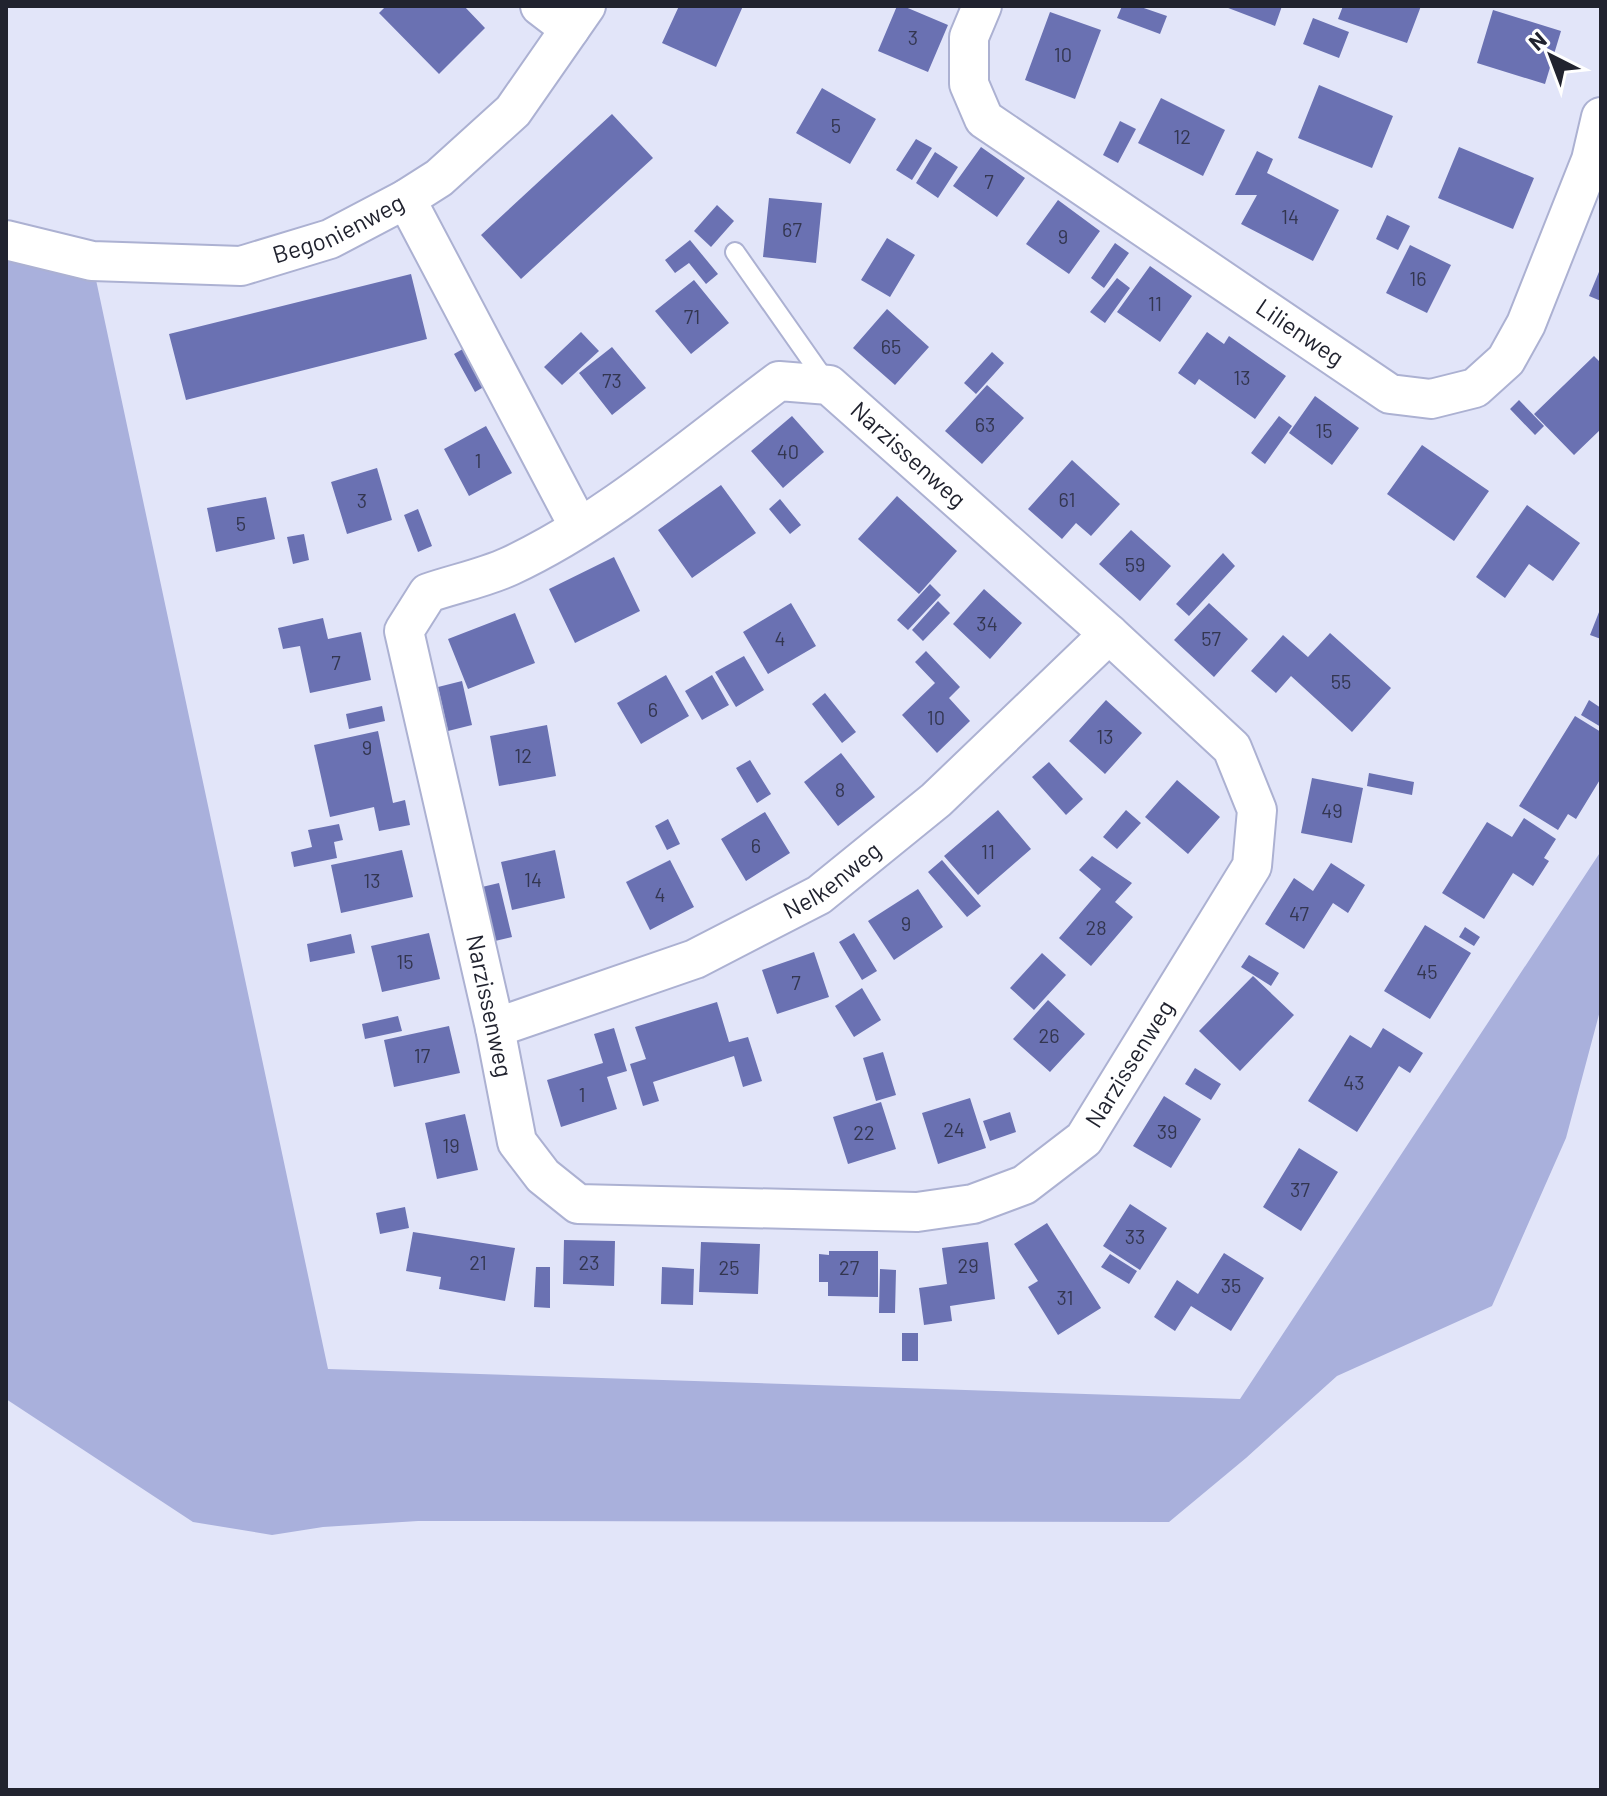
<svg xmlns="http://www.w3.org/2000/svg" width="1607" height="1796" font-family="Barlow,sans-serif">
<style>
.green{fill:#a9b0dc}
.building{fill:#6a71b2}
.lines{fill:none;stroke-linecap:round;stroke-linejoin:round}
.service-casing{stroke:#acb1d2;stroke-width:22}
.minor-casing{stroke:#acb1d2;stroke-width:42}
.service{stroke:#fff;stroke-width:18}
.minor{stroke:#fff;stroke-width:38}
.labels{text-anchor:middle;stroke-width:6;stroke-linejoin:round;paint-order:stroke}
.number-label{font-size:20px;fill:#333650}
.street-label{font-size:24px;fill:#21232f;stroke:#fff}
</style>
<rect width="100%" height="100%" fill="#e2e5f9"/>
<path class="green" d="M6,240L92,261L328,1369L1240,1399L1601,851V1007L1566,1138L1492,1306L1337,1376L1246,1458L1169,1522L418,1521L323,1527L272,1535L193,1522L6,1399Z"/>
<path class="building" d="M386,6H464L485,28L439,74L379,13Z
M679,6H743L716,67L662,43Z
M897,6H903L948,25L928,72L878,51Z
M1122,6H1138L1167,16L1160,34L1117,18Z
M1223,6H1282L1275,26Z
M1343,6H1421L1407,43L1338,19Z
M1493,10L1561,31L1545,84L1477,63Z
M1050,12L1101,30L1075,99L1025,80Z
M1313,18L1349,32L1339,58L1303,44Z
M1319,85L1393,116L1372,168L1298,138Z
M822,88L876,119L850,164L796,133Z
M1161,98L1225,130L1203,176L1138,143Z
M612,114L653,158L521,279L481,235Z
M1120,121L1136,129L1118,163L1103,155Z
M916,139L932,148L912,180L896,170Z
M981,147L1025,178L997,217L953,186Z
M1459,147L1534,178L1513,229L1438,198Z
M1257,151L1273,159L1267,173L1339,210L1313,261L1241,224L1257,195H1235Z
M935,152L958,167L938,198L916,183Z
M769,198L822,203L816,263L763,257Z
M1058,200L1100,231L1069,274L1026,244Z
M717,205L734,221L711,247L694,231Z
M1387,215L1410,226L1398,250L1376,239Z
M887,238L915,255L890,297L861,280Z
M690,240L718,274L706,284L689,263L675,273L665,260Z
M1115,243L1129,253L1104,288L1091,278Z
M1410,245L1451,265L1427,313L1386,293Z
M1150,266L1192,296L1160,342L1117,312Z
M1601,267V301L1589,296Z
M411,274L427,339L186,400L169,334Z
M1117,278L1130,288L1105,323L1090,312Z
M694,280L729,323L691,354L655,311Z
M887,309L929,347L895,385L853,348Z
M581,332L599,351L562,385L544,367Z
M1207,332L1224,344L1229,336L1286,376L1255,419L1199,379L1195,385L1178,373Z
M468,346L489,384L475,392L454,354Z
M612,347L646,388L612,415L579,373Z
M992,352L1004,363L976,394L964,383Z
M1594,356L1601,363V429L1574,455L1534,414Z
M987,385L1024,418L982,464L945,431Z
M1315,396L1359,428L1332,465L1289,433Z
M1519,400L1544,426L1535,435L1510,409Z
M792,416L824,452L783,488L751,451Z
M1279,416L1292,426L1265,464L1251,453Z
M486,426L512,473L469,496L444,449Z
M1422,445L1489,491L1454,541L1387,494Z
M1072,460L1120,504L1091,536L1076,523L1062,539L1028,509Z
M377,468L392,520L347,534L331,482Z
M721,485L756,533L692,578L658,530Z
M897,496L957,551L919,594L858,539Z
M266,497L275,539L216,552L207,508Z
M780,499L801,525L790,534L769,509Z
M1527,505L1580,543L1553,581L1529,564L1505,598L1476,577Z
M418,509L432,546L418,552L404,515Z
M1131,530L1171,566L1140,601L1099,564Z
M304,534L309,560L293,564L287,537Z
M1223,553L1235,566L1189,616L1176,604Z
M614,557L640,611L575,643L549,589Z
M930,584L941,595L908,630L897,620Z
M984,589L1022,623L990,659L953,624Z
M938,601L950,613L923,641L912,630Z
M791,603L816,646L768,674L743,632Z
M1209,603L1248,639L1214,677L1174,640Z
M1601,607V639L1590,635Z
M515,613L535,663L468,689L448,639Z
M323,618L328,639L361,632L371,680L310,693L300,646L283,649L278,628Z
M1330,633L1391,688L1352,732L1291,676L1276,693L1251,671L1283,635L1308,657Z
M926,651L960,687L949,698L970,721L937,753L902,715L935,683L915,662Z
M744,656L764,690L736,707L715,672Z
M666,675L689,716L641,744L617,703Z
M712,675L729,705L702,720L685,691Z
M462,681L472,725L448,731L438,687Z
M825,693L856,732L842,743L812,704Z
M1106,700L1142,733L1105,774L1069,741Z
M1589,700L1601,708V727L1581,715Z
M382,706L385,721L349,729L346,714Z
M1575,716L1601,732V778L1576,819L1568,814L1558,830L1519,806Z
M547,725L556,776L499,786L490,736Z
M378,731L393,803L405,800L410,825L379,831L374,807L330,817L314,745Z
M841,753L875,797L838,826L804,782Z
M750,760L771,794L757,803L736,768Z
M1049,762L1083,799L1066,815L1032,777Z
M1369,773L1414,782L1412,795L1367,786Z
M1312,778L1363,788L1352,843L1301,833Z
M1177,780L1220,817L1188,854L1145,817Z
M998,810L1031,849L978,895L944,856Z
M1126,810L1141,823L1117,849L1103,837Z
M765,812L790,853L746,881L721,839Z
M1524,818L1556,839L1544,858L1549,861L1533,886L1513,873L1484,919L1442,893L1487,822L1512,837Z
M668,819L680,844L667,850L655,826Z
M339,824L343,840L334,842L337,858L294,867L291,852L312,847L308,830Z
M402,850L413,897L341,913L331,865Z
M555,850L565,898L512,910L501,862Z
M1092,856L1132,883L1115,902L1133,917L1091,966L1059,938L1101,889L1079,870Z
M670,860L694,907L650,930L626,882Z
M942,860L981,906L967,917L928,872Z
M1331,863L1365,885L1348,913L1333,903L1304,949L1265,924L1294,878L1313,891Z
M499,883L512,937L495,941L482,887Z
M918,889L943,927L894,960L868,921Z
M1425,925L1471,953L1430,1019L1384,991Z
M1465,927L1480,937L1474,946L1459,937Z
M429,933L440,979L382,992L371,946Z
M854,933L877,971L862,980L839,942Z
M351,934L355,953L310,962L307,944Z
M814,952L829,997L777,1014L762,970Z
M1042,953L1066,975L1034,1010L1010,988Z
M1249,955L1279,973L1271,986L1241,967Z
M1253,976L1294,1015L1240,1071L1199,1031Z
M862,988L881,1020L854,1037L835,1006Z
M1048,1000L1085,1034L1050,1072L1013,1039Z
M717,1002L729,1042L748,1037L762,1081L743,1087L734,1056L653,1082L659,1101L643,1106L630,1064L646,1059L635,1027Z
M398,1016L402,1031L365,1039L362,1024Z
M449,1026L460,1073L394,1087L384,1040Z
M614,1028L627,1071L607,1077L617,1109L561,1127L547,1080L603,1063L594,1034Z
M1383,1028L1423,1053L1410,1073L1399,1066L1357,1132L1308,1101L1350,1035L1371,1048Z
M883,1052L896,1095L876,1101L863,1058Z
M1195,1068L1221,1084L1211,1100L1185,1084Z
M1164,1096L1201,1119L1171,1168L1133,1146Z
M970,1098L986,1148L938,1164L922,1113Z
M881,1102L896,1149L848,1164L833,1117Z
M1010,1112L1016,1132L990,1141L983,1121Z
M465,1114L478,1170L437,1179L425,1123Z
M1299,1148L1338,1172L1301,1231L1263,1207Z
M1130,1204L1167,1228L1140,1270L1103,1246Z
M405,1207L409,1228L380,1234L376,1213Z
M1047,1223L1101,1308L1058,1335L1028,1287L1038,1281L1014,1244Z
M413,1232L515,1248L505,1301L439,1289L441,1277L406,1271Z
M564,1240L615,1241L614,1286L563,1284Z
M701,1242L760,1244L758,1294L699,1292Z
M988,1242L995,1299L950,1306L952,1321L924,1325L919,1288L947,1284L942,1248Z
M829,1251H878V1297L828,1296V1282H819V1254L829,1255Z
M1224,1253L1264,1278L1231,1331L1191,1306L1175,1331L1154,1317L1177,1280L1198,1294Z
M1110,1254L1137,1271L1129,1284L1101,1267Z
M536,1267H550V1308L534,1307Z
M662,1267L694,1269L693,1305L661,1304Z
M880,1269L896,1270L895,1313H879Z
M902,1333H918V1361H902Z"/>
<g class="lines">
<defs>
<path id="service" d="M735,252L827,383"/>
<g id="minor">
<path d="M540,6L570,29"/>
<path id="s1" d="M982,6L969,37V84L984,119L1390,394L1431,399L1475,388L1506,360L1526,324L1591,160L1601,117"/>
<path d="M406,199L579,527"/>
<path id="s2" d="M6,240L92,261L241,266L330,239L406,199L439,178L513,111L586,6"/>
<path d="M779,381L829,385L1109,634L1232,748L1257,810L1252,866L1084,1139L1024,1185L973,1204L917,1212L578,1204L543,1176L517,1142L495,1028L404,631L428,593C454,584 484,578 510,566C608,520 693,445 779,381Z"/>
<path id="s3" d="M495,1028L695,959L819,895L936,800L1109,634"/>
</g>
</defs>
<use href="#service" class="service-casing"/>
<use href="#minor" class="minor-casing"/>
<use href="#service" class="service"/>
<use href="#minor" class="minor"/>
</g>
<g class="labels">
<g class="number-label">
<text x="913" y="45">3</text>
<text x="1063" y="62">10</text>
<text x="836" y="133">5</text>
<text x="1182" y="144">12</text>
<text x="989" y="189">7</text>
<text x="1290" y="224">14</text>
<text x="792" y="237">67</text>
<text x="1063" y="244">9</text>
<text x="1418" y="286">16</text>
<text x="1155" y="311">11</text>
<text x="692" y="324">71</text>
<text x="891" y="354">65</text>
<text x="1242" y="385">13</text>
<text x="612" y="388">73</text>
<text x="985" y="432">63</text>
<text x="1324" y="438">15</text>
<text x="788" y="459">40</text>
<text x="478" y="468">1</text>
<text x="1067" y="507">61</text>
<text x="362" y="508">3</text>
<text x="241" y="531">5</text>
<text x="1135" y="572">59</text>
<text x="987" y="631">34</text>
<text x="780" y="646">4</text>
<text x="1211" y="646">57</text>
<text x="336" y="670">7</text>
<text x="1341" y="689">55</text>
<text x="653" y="717">6</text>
<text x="936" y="725">10</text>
<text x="1105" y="744">13</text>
<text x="367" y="755">9</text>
<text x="523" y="763">12</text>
<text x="840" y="797">8</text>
<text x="1332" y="818">49</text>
<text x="756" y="853">6</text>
<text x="988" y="859">11</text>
<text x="533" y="887">14</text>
<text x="372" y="888">13</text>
<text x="660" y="902">4</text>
<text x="1299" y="921">47</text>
<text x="906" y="931">9</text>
<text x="1096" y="935">28</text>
<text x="405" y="969">15</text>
<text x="1427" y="979">45</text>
<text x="796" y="990">7</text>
<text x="1049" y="1043">26</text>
<text x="422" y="1063">17</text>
<text x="1354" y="1090">43</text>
<text x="582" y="1102">1</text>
<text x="954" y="1137">24</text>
<text x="1167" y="1139">39</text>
<text x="864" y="1140">22</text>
<text x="451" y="1153">19</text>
<text x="1300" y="1197">37</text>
<text x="1135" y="1244">33</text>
<text x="478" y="1270">21</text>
<text x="589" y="1270">23</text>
<text x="968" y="1273">29</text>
<text x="729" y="1275">25</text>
<text x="849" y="1275">27</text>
<text x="1231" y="1293">35</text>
<text x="1065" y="1305">31</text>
</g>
<g class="street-label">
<text dy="8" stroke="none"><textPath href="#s2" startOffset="342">Begonienweg</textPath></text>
<text dy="8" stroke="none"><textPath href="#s1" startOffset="500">Lilienweg</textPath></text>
<text transform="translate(908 455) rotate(42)" y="8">Narzissenweg</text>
<text dy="8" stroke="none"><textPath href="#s3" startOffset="370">Nelkenweg</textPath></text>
<text transform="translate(489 1006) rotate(78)" y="8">Narzissenweg</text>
<text transform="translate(1130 1064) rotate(-58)" y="8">Narzissenweg</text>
</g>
</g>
<rect width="1607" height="1796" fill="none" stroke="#21232f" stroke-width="16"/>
<g transform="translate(1551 56) rotate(318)" stroke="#ffffff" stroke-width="6" paint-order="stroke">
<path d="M0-6L14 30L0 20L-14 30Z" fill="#21232f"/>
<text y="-12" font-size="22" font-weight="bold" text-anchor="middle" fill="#21232f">N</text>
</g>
</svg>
